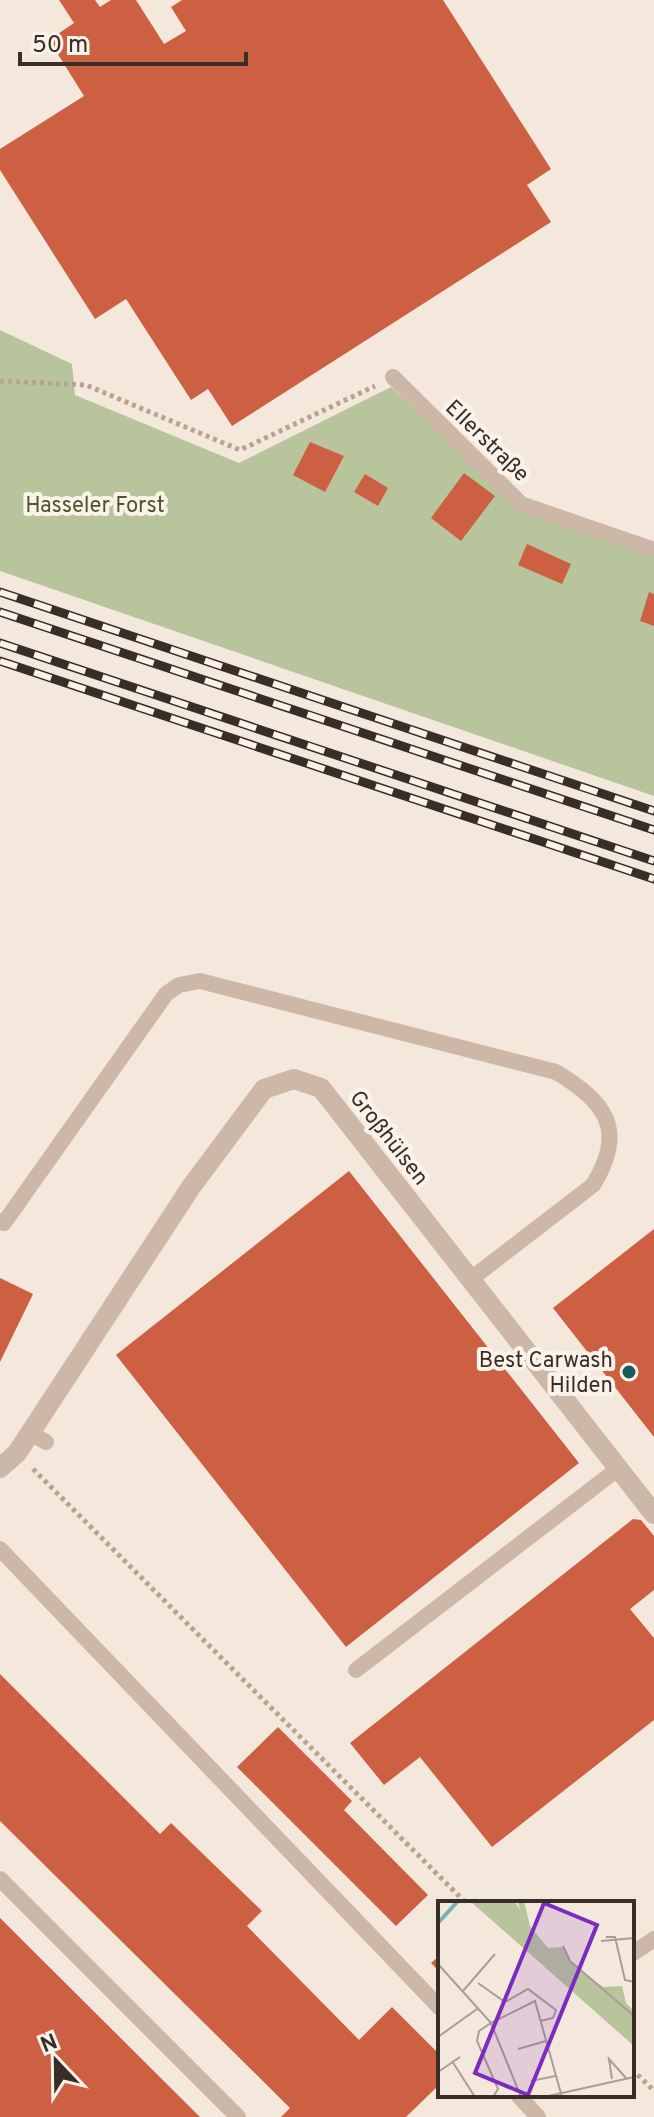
<svg xmlns="http://www.w3.org/2000/svg" width="654" height="2117" font-family="Overpass,sans-serif">
<style>
.green{fill:#b8c49c}
.building{fill:#cd6042}
.lines{fill:none;stroke-linecap:round;stroke-linejoin:round}
.path{stroke:#b9a292;stroke-width:5;stroke-dasharray:4 4;stroke-linecap:butt}
.service{stroke:#cdb8a8;stroke-width:16}
.minor{stroke:#cdb8a8;stroke-width:20}
.rail-casing{stroke:#392d28;stroke-width:9}
.rail{stroke:#fbf3ea;stroke-width:6;stroke-dasharray:18;stroke-linecap:butt}
.poi-dot{fill:#1b5b5d;stroke:#fbf3ea;stroke-width:3}
.labels{text-anchor:middle;stroke-width:8;stroke-linejoin:round;paint-order:stroke}
.street-label{font-size:22px;fill:#392d28;stroke:#fbf3ea}
.park-label{font-size:22px;fill:#49592b;stroke:#fbf3ea}
.poi-label{font-size:22px;fill:#392d28;stroke:#fbf3ea;text-anchor:end}
.inset-river{fill:none;stroke:#7ab2b3;stroke-width:4}
.inset-road{fill:none;stroke:#a99d95;stroke-width:2}
.view{fill:#7b2cbf;fill-opacity:0.15;stroke:#7b2cbf;stroke-width:4}
.inset-edge{fill:none;stroke:#392d28;stroke-width:4}
</style>
<rect width="100%" height="100%" fill="#f4e8dd"/>
<path class="green" d="M0,330L72,364L75,395L239,463L391,387L518,508L654,556V796L0,571Z"/>
<path class="building" d="M59,0H95L100,7L111,0H136L164,44L186,31L171,7L182,0H443L551,169L527,185L551,222L232,426L208,389L191,400L126,299L95,319L0,170V149L84,96L49,40L74,23Z
M310,442L344,456L325,492L293,475Z
M464,473L495,496L461,541L431,518Z
M365,474L388,488L378,506L354,492Z
M527,544L571,564L562,584L518,565Z
M649,592L654,594V626L640,621Z
M349,1171L579,1463L346,1647L116,1355Z
M654,1229V1437L553,1308Z
M0,1278L33,1294L0,1362Z
M633,1519L641,1520L654,1536V1590L630,1609L654,1638V1720L492,1847L420,1757L384,1785L350,1743Z
M0,1674L160,1834L171,1823L262,1911L247,1926L359,2040L392,2007L440,2055V2084L406,2117H281L290,2108L0,1821Z
M278,1727L352,1801L344,1810L428,1895L396,1926L237,1767Z
M0,1918L200,2117H0Z
M440,1955V1972L431,1963Z"/>
<g class="lines">
<path class="path" d="M0,381L86,385L240,450L375,386
M33,1469L466,1903
M632,2069L654,2091"/>
<path class="service" d="M393,377L521,504L654,550
M0,1221L4,1223L166,994L179,985L200,981L556,1072C606,1102 627,1130 593,1185L471,1279
M30,1433L46,1442
M0,1549L440,2008
M356,1670L619,1468
M0,1879L238,2117
M632,1954L654,1939
M518,2095L538,2117"/>
<path class="minor" d="M0,1468L17,1453L191,1187L264,1089L294,1079L321,1088L654,1514"/>
<defs>
<path id="rail" d="M0,592L654,811
M0,612L654,830
M0,643L654,861
M0,661L654,879"/>
</defs>
<use href="#rail" class="rail-casing"/>
<use href="#rail" class="rail"/>
</g>
<circle class="poi-dot" cx="629" cy="1372" r="8"/>
<g class="labels">
<g class="street-label">
<text transform="translate(488 440) rotate(44)" y="8">Ellerstraße</text>
<text transform="translate(390 1137) rotate(52)" y="8">Großhülsen</text>
</g>
<g class="park-label">
<text x="95" y="512">Hasseler Forst</text>
</g>
<g class="poi-label">
<text x="613" y="1367">Best Carwash<tspan x="613" dy="25">Hilden</tspan></text>
</g>
</g>
<g transform="translate(438 1901)">
<rect width="196" height="196" fill="#f4e8dd"/>
<path d="M32,0H76L83,10L79,0H86L92,25L110,47L125,46L131,60L165,86L184,85L188,102L196,110V145Z" fill="#b8c49c"/>
<path class="inset-river" d="M0,22L20,0"/>
<path class="inset-road" d="M168,36H177L187,79L196,81M163,40L196,37M125,45L132,60L196,115M0,63L53,122L97,100L124,196M40,82L67,101L90,88L118,109L115,117L102,120M25,90L57,53M0,136L39,108M80,148L108,140M14,160L37,196M0,171L22,156M174,178L171,158L188,177M93,180L117,175M55,196L60,188L39,140L41,130L53,122L83,196M106,196L196,176"/>
<path class="view" d="M106,2L159,24L90,194L37,172Z"/>
<rect width="196" height="196" class="inset-edge"/>
</g>
<g transform="translate(56 2061) rotate(338)" stroke="#fbf3ea" stroke-width="6" paint-order="stroke">
<path d="M0-6L14 30L0 20L-14 30Z" fill="#392d28"/>
<text y="-12" font-size="22" font-weight="bold" text-anchor="middle" fill="#392d28">N</text>
</g>
<path d="M20 52v12h226v-12" fill="none" stroke="#392d28" stroke-width="4"/>
<text x="32" y="52" font-size="24" fill="#392d28" stroke="#fbf3ea" stroke-width="6" paint-order="stroke">50 m</text>
</svg>
